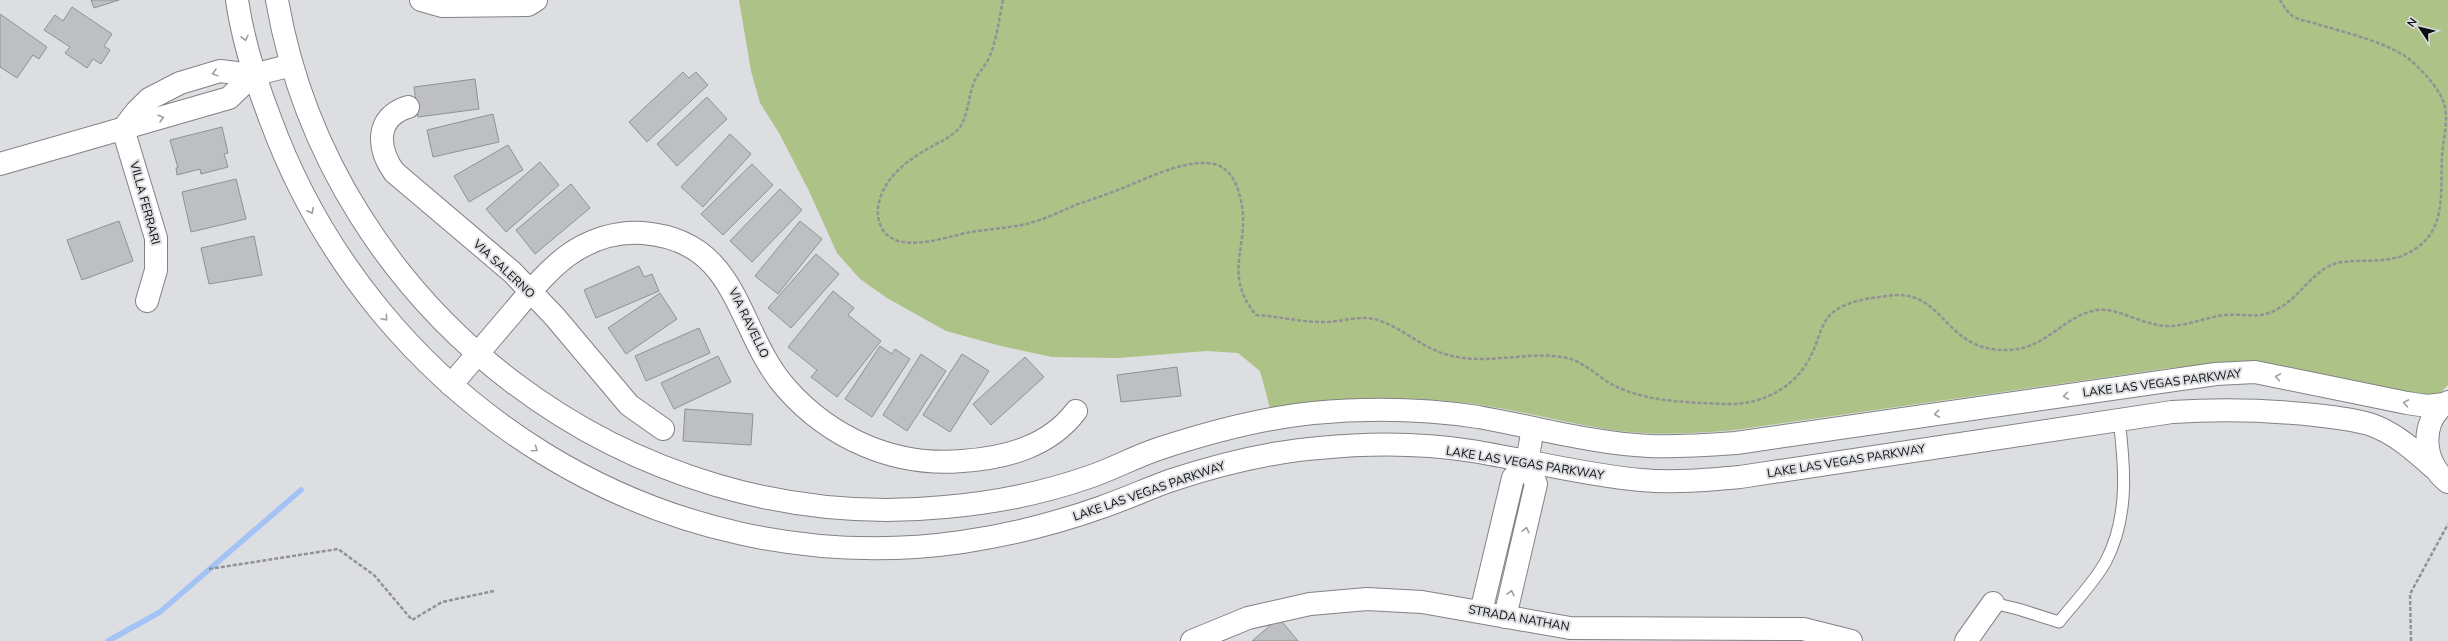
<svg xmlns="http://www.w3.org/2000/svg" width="2448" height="641" font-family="'Nunito Sans',sans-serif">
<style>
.green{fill:#adc286}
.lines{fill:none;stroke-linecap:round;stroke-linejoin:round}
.stream{stroke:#a3c2f6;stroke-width:5.5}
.building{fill:#bdbfc2;stroke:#8f9193}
.lane-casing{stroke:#818285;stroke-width:13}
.street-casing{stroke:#818285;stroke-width:24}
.secondary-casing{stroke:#818285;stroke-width:24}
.path{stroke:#919295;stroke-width:2.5;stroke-dasharray:4 2;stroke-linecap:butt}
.lane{stroke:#fff;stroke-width:11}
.street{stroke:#fff;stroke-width:22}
.secondary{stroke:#fff;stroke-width:22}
.oneway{stroke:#9d9e9e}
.labels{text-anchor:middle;stroke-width:4;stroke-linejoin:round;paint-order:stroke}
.street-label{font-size:12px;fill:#0b0c0d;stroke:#dcdee1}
</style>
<rect width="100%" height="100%" fill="#dcdee1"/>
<path class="green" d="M739,0H2448V385L2440,393L2426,397L2214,365L2170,368L1735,430C1691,434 1648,436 1605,429C1561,422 1518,410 1474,404C1406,395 1337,397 1270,408L1260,371L1238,353L1206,351L1118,358L1052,357L1001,346L946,331L887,298L860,279L837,253L809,191L779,133L760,103L751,71Z"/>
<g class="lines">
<path class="stream" d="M108,641L160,612L301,490"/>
</g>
<path class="building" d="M91,0H119L94,8Z
M72,7L112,34L104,46L110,50L101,64L93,59L87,68L65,53L70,47L44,30L55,15L63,21Z
M0,14L47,47L39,59L33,55L17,78L0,67Z
M683,72L689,78L696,72L708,85L647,142L629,122Z
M475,79L479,109L418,117L414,87Z
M707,97L727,119L677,166L657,144Z
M493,114L499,142L433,157L427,130Z
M222,127L228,153L224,154L228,167L201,174L200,169L177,175L176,168H178L170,140Z
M730,134L751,154L703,207L681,187Z
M508,145L523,170L469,202L454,176Z
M540,162L559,185L506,232L486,209Z
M752,164L773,185L723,235L701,214Z
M236,179L246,219L191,232L182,192Z
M571,184L590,208L535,254L516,230Z
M780,189L802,210L752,262L730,241Z
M119,221L133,261L82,280L67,240Z
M800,221L822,239L778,294L755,276Z
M254,236L262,275L209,284L201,248Z
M816,254L839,274L791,328L768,308Z
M639,266L644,277L652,274L659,291L596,318L584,290Z
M833,291L854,308L848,315L881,341L837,397L811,377L817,370L788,347Z
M660,293L677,319L626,354L608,328Z
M699,328L710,353L646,381L635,356Z
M880,346L892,354L895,349L910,359L872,417L845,399Z
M921,354L946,371L907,431L883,415Z
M962,354L989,371L950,432L923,415Z
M718,356L731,382L674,409L661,383Z
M1025,357L1044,377L991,425L973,404Z
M1177,367L1181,396L1121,402L1117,375Z
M685,409L753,414L751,445L683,441Z
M1279,618L1298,641H1252Z"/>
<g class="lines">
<defs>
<path id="lane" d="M1993,603L2018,609L2059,622C2074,603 2094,583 2106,561C2129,517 2125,467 2119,420"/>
<path id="street" d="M421,0L442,6L528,5L536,0
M408,107C375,117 377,148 394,172L512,272L555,317L629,405L663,429
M123,129L136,112L149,99L180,83L220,71L253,75L292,65
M123,129L156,238V270L147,301
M0,164L229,98L253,75
M451,385C472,360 493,336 514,311C530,292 547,271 567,256C589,240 616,231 643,233C741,241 735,330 786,388C830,438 894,467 962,461C1005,458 1049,447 1076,411
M1481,612L1513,478L1527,462L1533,428
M1505,617L1536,484L1527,462
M1192,641L1248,618L1310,604L1367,599L1422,602L1570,628L1803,629L1851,641
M1966,641L1993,603"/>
<path id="secondary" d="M237,0C243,42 256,82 271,121C375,402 662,585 962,542C1010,535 1057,523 1102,507C1125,499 1147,489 1169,481C1217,465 1268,452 1319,448C1369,443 1422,443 1472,451C1528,460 1584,475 1641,480C1674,483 1707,480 1740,477L2172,412C2220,409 2267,410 2315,415C2333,417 2352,419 2369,424C2394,432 2415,451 2434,468
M277,0C331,312 629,538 945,507C993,503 1043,493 1089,477C1113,469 1136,456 1161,448C1210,432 1262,418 1313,413C1367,408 1425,409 1478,417C1535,427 1591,443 1649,446C1678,447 1707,445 1736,443L2216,374L2255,372L2407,403L2427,406L2444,404
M2448,402C2419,420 2422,463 2448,482"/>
</defs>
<use href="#lane" class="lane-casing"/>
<use href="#street" class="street-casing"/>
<use href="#secondary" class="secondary-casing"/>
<path class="path" d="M1003,0C999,19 997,39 989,58C984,68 976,75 973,85C968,99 968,115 960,127C952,137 941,141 931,147C911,158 891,172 882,193C878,203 876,214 880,224C892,258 947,236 971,232C989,229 1008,228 1026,224C1044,220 1061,211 1078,204C1093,199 1108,194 1123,188C1148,178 1187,158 1214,164C1231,168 1238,186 1241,201C1251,246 1221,272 1256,315C1278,316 1299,322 1321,322C1340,323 1359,314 1378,320C1405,329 1424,350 1452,356C1490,365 1530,350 1567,358C1585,362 1600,379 1617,387C1651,402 1685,402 1722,404C1762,406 1798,388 1814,349C1819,337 1822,322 1832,313C1846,301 1870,298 1887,296C1940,287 1943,342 1992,349C2045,357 2057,317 2097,310C2117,307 2144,326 2168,326C2188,326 2206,317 2225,315C2248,313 2259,321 2281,307C2299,296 2312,274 2331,265C2351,257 2380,265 2404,255C2448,236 2440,196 2442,156C2443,140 2448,124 2445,107C2443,98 2439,93 2434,85C2426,75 2416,64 2405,56C2381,41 2347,33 2320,25C2312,22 2303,21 2296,18C2288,14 2284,7 2280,0
M209,569L338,549L374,575L412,620L442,602L494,591
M2411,641L2410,594L2448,524"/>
<use href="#lane" class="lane"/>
<use href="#street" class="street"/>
<use href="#secondary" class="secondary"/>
</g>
<defs><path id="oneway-chevron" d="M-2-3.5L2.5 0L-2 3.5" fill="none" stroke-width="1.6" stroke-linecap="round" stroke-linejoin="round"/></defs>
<g class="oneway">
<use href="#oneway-chevron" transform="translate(245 38) rotate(77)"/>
<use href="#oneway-chevron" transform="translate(215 73) rotate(165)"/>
<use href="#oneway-chevron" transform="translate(161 118) rotate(-16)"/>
<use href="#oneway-chevron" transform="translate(311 211) rotate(63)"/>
<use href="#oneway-chevron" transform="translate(385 318) rotate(49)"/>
<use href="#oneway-chevron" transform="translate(2278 377) rotate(-170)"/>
<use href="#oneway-chevron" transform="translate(2066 396) rotate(172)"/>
<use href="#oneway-chevron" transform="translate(2406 403) rotate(-170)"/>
<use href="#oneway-chevron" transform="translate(1937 414) rotate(172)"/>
<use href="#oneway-chevron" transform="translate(535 449) rotate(35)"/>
<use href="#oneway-chevron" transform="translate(1526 530) rotate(-77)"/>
<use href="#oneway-chevron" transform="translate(1511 593) rotate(-77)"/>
</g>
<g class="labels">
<g class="street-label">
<text transform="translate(145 203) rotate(75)" y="4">VILLA FERRARI</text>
<text transform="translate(504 269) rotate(43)" y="4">VIA SALERNO</text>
<text transform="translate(749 323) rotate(64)" y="4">VIA RAVELLO</text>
<text transform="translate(2162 383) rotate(-7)" y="4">LAKE LAS VEGAS PARKWAY</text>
<text transform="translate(1846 461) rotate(-9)" y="4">LAKE LAS VEGAS PARKWAY</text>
<text transform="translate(1525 463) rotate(9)" y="4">LAKE LAS VEGAS PARKWAY</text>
<text transform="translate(1149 491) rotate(-19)" y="4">LAKE LAS VEGAS PARKWAY</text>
<text transform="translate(1519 618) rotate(10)" y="4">STRADA NATHAN</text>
</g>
</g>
<g transform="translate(2420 28) rotate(305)" stroke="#dcdee1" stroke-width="3" paint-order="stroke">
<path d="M0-3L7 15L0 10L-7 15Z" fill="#0b0c0d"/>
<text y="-6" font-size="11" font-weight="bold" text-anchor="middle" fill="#0b0c0d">N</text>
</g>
</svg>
